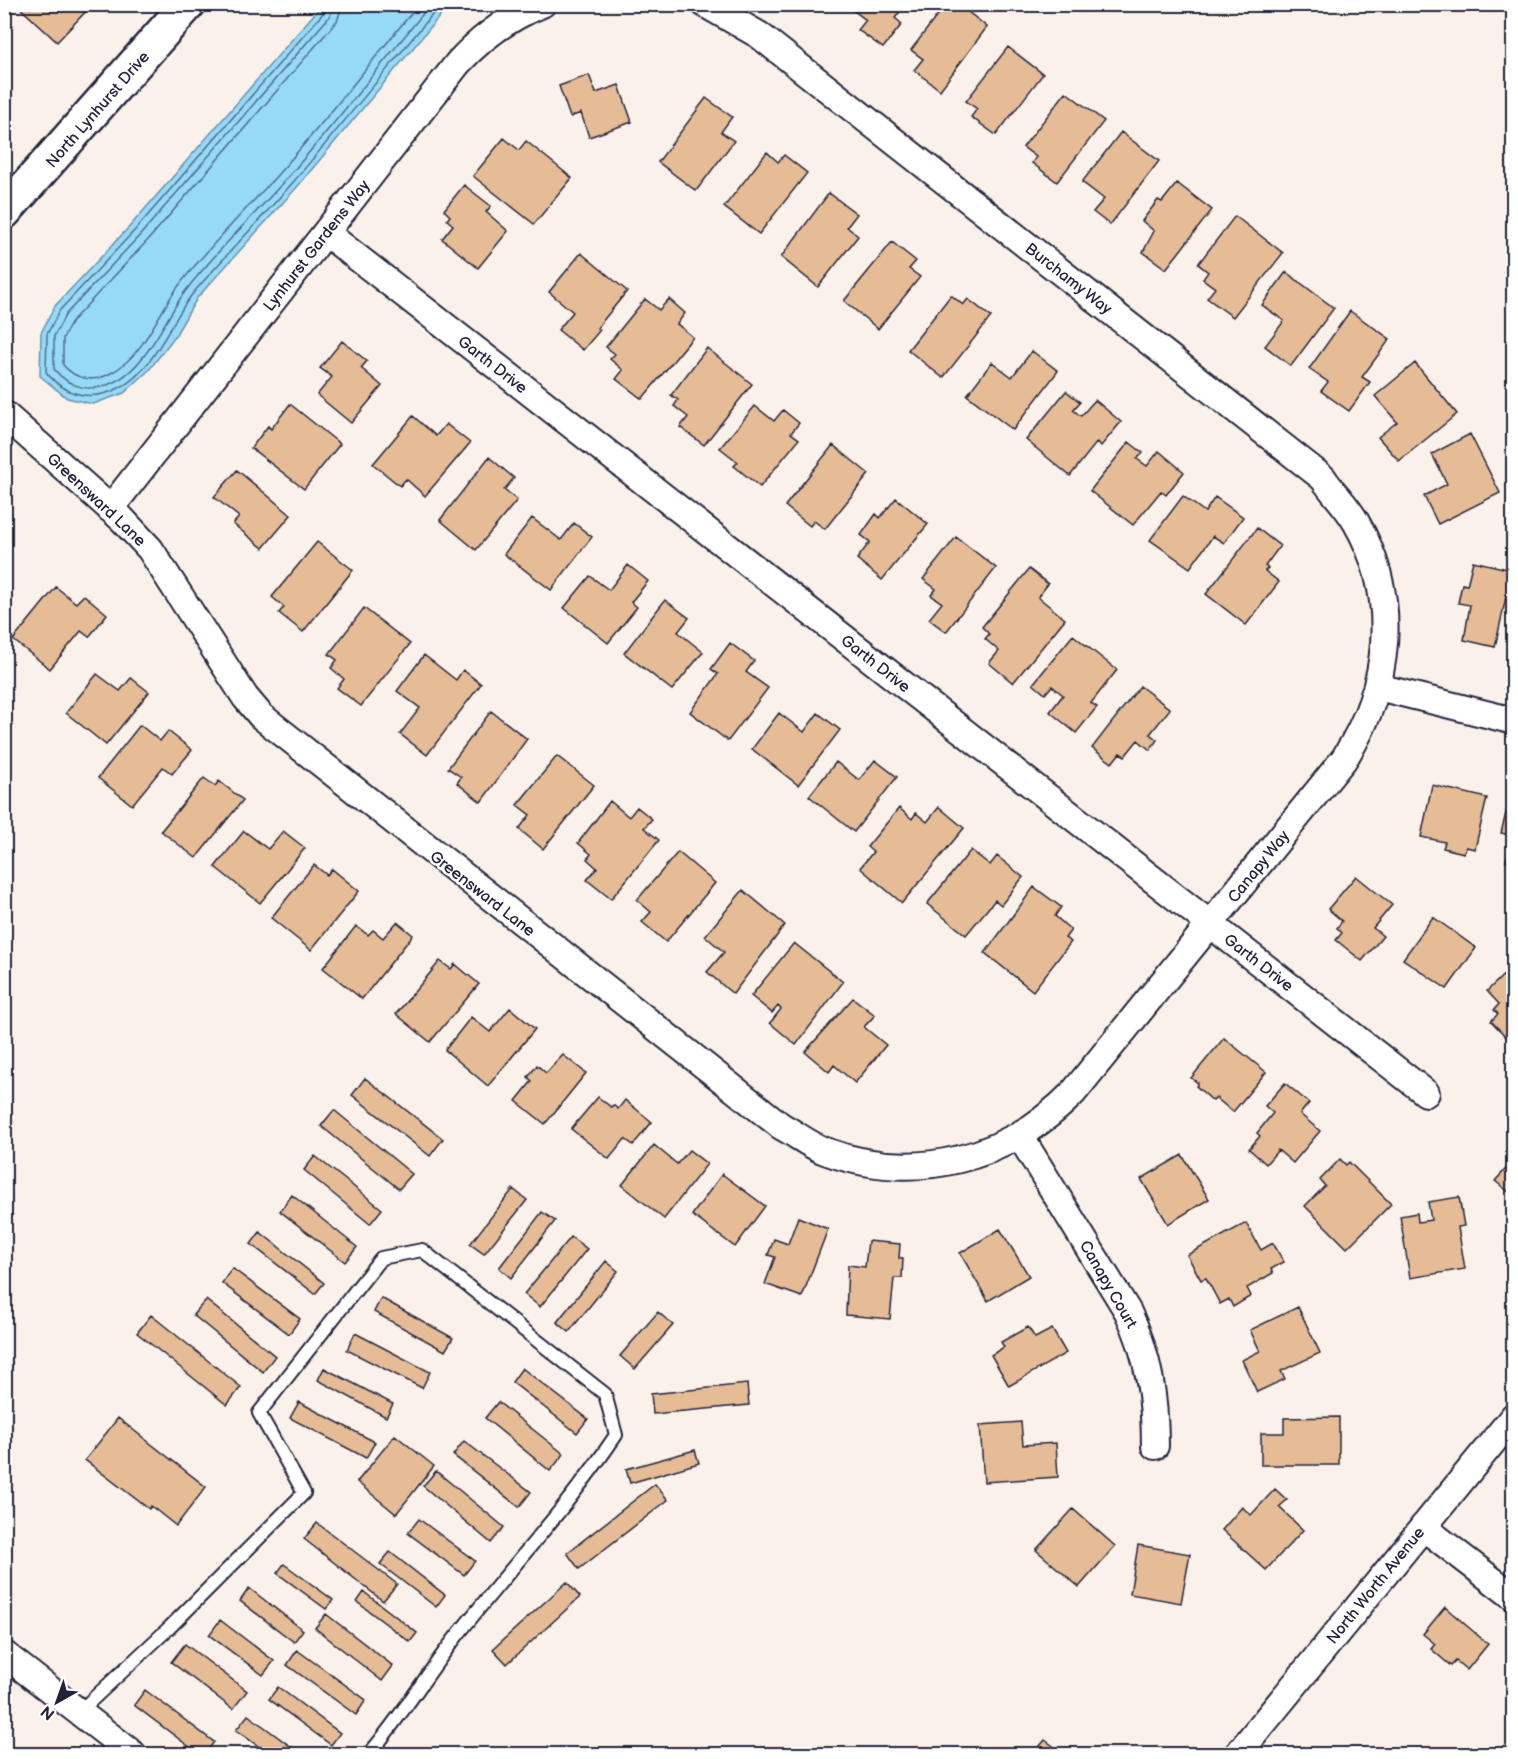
<svg xmlns="http://www.w3.org/2000/svg" width="1518" height="1759" font-family="'Balsamiq Sans',sans-serif">
<style>
.water{fill:#96daf8;stroke:#6890ac;stroke-width:1.5}
.lines{fill:none;stroke-linecap:round;stroke-linejoin:round}
.shore{stroke:#506c87;stroke-width:1.5}
.building{fill:#e5bc95;stroke:#22223b;stroke-width:1.5}
.lane-casing{stroke:#22223b;stroke-width:16}
.street-casing{stroke:#22223b;stroke-width:30}
.secondary-casing{stroke:#22223b;stroke-width:38}
.lane{stroke:#fff;stroke-width:12}
.street{stroke:#fff;stroke-width:26}
.secondary{stroke:#fff;stroke-width:33}
.labels{text-anchor:middle;stroke-width:5;stroke-linejoin:round;paint-order:stroke}
.street-label{font-size:16px;fill:#22223b;stroke:#fff}
</style>
<rect width="100%" height="100%" fill="#faf2ea"/>
<filter id="ink" filterUnits="userSpaceOnUse"><feTurbulence type="fractalNoise" baseFrequency=".0167" numOctaves="2"/><feDisplacementMap in="SourceGraphic" scale="12" xChannelSelector="R" yChannelSelector="G"/><feConvolveMatrix kernelMatrix="1 2 1 2 8 2 1 2 1" color-interpolation-filters="sRGB"/></filter>
<g filter="url(#ink)">
<path class="water" d="M322,5H449L298,186L197,298L175,336L149,370L124,393L93,404L67,398L40,376L41,333L55,306L131,225Z"/>
<g class="lines">
<path class="shore" d="M326,4L325,11L136,229L60,310L47,334L46,372C65,396 92,402 119,388C155,370 170,321 194,292C227,254 262,218 295,180C344,122 392,63 441,4
M334,4L330,16L141,234L66,314L54,336V369C70,389 92,393 114,382C148,366 165,317 187,289C218,249 255,215 288,177C337,121 383,62 431,4
M343,4L337,21L148,240L73,320L63,338V365C76,380 94,383 111,373C145,355 158,312 180,284C210,245 247,209 280,172C328,118 372,60 419,4"/>
</g>
<path class="building" d="M16,4H84L89,8L57,42Z
M906,4L895,18L902,24L883,48L858,30L866,20L846,5Z
M946,4H958L987,27L940,90L914,70L923,59L911,50Z
M1008,47L1043,74L996,135L971,117L977,109L966,101Z
M589,75L596,93L619,85L632,122L589,137L581,113L570,117L559,86Z
M1066,92L1104,121L1057,182L1032,163L1036,157L1023,147Z
M706,98L732,117L721,132L734,141L696,191L658,162Z
M1121,132L1159,161L1110,225L1093,212L1104,199L1082,182Z
M504,138L519,150L526,141L572,178L534,224L473,176Z
M767,152L778,162L784,155L807,173L759,234L724,207Z
M1177,183L1212,210L1166,269L1143,252L1154,231L1142,221L1158,200L1162,202Z
M464,185L491,206L486,212L508,231L478,268L442,239L453,225L447,220L450,216L444,210Z
M829,193L857,214L847,227L858,236L818,287L781,257Z
M1235,216L1283,253L1233,317L1207,298L1215,288L1203,279L1208,272L1198,264Z
M892,242L916,261L909,269L920,277L878,329L844,301Z
M581,253L627,291L597,328L600,330L583,350L558,330L573,312L549,292Z
M1286,272L1334,308L1291,366L1265,346L1284,321L1262,305Z
M951,295L963,305L968,299L991,317L943,378L908,350Z
M645,299L659,310L669,299L685,313L677,324L693,337L642,399L616,379L623,370L610,359L615,354L606,347Z
M1350,311L1390,339L1362,377L1370,382L1349,411L1321,391L1328,382L1309,369Z
M342,341L367,361L361,368L382,386L351,423L317,395L332,377L320,368Z
M707,348L752,384L704,445L680,427L688,417L674,406L678,400L671,395Z
M1032,351L1058,371L1013,430L967,395L992,362L1012,377Z
M1415,363L1457,414L1399,461L1378,437L1397,422L1375,396Z
M1066,391L1080,402L1073,410L1081,416L1095,400L1121,422L1101,446L1097,442L1070,476L1026,440Z
M290,404L340,444L304,489L251,448L268,426L271,429Z
M755,406L774,421L783,410L799,423L791,433L799,439L760,487L734,466L738,462L720,448Z
M413,416L436,436L446,424L470,443L425,496L406,479L400,486L373,464Z
M1470,434L1500,493L1438,524L1424,496L1447,484L1432,454Z
M1129,442L1143,453L1137,459L1147,466L1159,451L1184,472L1166,495L1161,491L1133,525L1090,491Z
M833,445L869,474L825,529L814,521L810,526L785,506Z
M489,457L514,478L504,490L517,500L476,550L440,520Z
M237,470L291,515L263,548L233,524L239,517L214,497Z
M1183,496L1205,512L1215,497L1243,517L1224,543L1213,536L1190,568L1150,540Z
M896,498L928,524L882,580L857,559L870,542L861,535L876,514L880,518Z
M532,518L561,540L574,523L592,537L551,590L504,554Z
M1257,528L1280,546L1265,566L1268,568L1265,571L1279,582L1246,625L1206,594Z
M956,537L996,568L946,632L929,619L942,603L931,595L936,589L923,579Z
M317,542L353,570L303,632L279,613L284,607L272,597Z
M1473,561L1512,570L1495,647L1464,640L1470,605L1458,603L1462,584L1467,585Z
M628,565L648,581L631,602L637,607L608,643L564,608L590,576L609,590Z
M1029,569L1048,584L1038,597L1065,619L1013,683L989,663L999,651L985,639L989,634L982,627Z
M56,587L76,603L84,595L107,614L89,637L81,631L50,669L13,640Z
M665,600L689,618L678,632L703,652L672,690L624,653Z
M364,608L410,644L361,706L337,688L344,679L331,668L337,660L329,654Z
M1073,635L1117,670L1091,703L1097,707L1076,733L1050,712L1063,695L1052,686L1045,694L1033,684Z
M730,643L754,661L746,672L768,688L728,741L690,712L718,674L711,669Z
M424,655L456,680L463,670L481,684L427,755L400,734L420,708L397,691Z
M97,674L120,691L131,678L149,692L106,745L66,713Z
M1140,686L1170,709L1150,734L1157,740L1150,750L1138,740L1125,756L1120,753L1112,763L1092,748Z
M491,711L527,739L481,802L457,783L461,777L448,768Z
M779,713L804,732L818,713L840,730L798,785L752,749Z
M140,725L160,741L168,731L192,750L172,774L163,767L132,805L98,778Z
M557,756L594,785L543,849L519,829L530,815L517,805Z
M875,760L897,777L854,832L809,796L836,762L859,780Z
M204,778L215,786L219,781L243,800L196,858L161,831Z
M1432,785L1487,798L1475,849L1466,847L1464,853L1443,848L1445,842L1421,837Z
M610,801L629,817L637,807L652,819L644,828L659,840L611,899L587,880L597,868L587,859L591,854L578,843Z
M1509,801L1514,802V863L1506,861L1513,836L1501,833Z
M939,807L964,828L902,903L860,868L873,852L867,847L899,808L912,819L916,813L927,822Z
M244,831L268,849L283,831L305,848L260,903L215,867Z
M971,850L990,865L997,856L1023,877L1001,905L995,900L966,935L927,904Z
M678,852L715,883L666,942L642,922L651,912L637,900Z
M314,865L327,875L332,869L359,891L311,950L271,918Z
M1356,876L1392,905L1373,928L1383,936L1362,961L1336,940L1342,933L1337,928L1342,921L1328,909Z
M1034,887L1061,907L1055,916L1071,930L1065,938L1071,942L1033,991L985,953Z
M743,890L785,925L733,994L707,972L724,952L705,936Z
M1433,917L1476,948L1447,989L1403,959Z
M397,922L413,935L362,999L323,968L356,926L368,935L373,930L383,938Z
M794,943L843,982L796,1045L770,1023L781,1009L778,1006L772,1013L751,996Z
M440,961L451,969L455,964L479,984L430,1042L396,1014Z
M1514,965V1043L1513,1044L1491,1021L1498,1014L1494,1010L1499,1004L1487,991Z
M853,998L875,1015L864,1027L886,1045L855,1083L834,1065L829,1072L805,1052Z
M510,1008L535,1029L488,1086L445,1050L471,1017L490,1032Z
M1224,1038L1266,1072L1233,1112L1216,1098L1213,1101L1196,1086L1198,1083L1191,1078Z
M563,1055L586,1073L545,1124L516,1101L532,1081L528,1077L537,1065L546,1073Z
M365,1078L443,1139L430,1156L352,1095Z
M1285,1083L1309,1103L1300,1114L1320,1131L1293,1163L1278,1150L1266,1164L1249,1149L1260,1136L1257,1133L1273,1113L1265,1106Z
M598,1097L611,1107L613,1105L618,1109L625,1100L652,1122L633,1145L625,1139L609,1159L571,1129Z
M334,1110L412,1174L399,1189L321,1126Z
M654,1145L677,1164L689,1150L707,1164L664,1219L622,1185Z
M1182,1155L1209,1199L1168,1224L1141,1179Z
M315,1156L382,1209L370,1224L304,1170Z
M1340,1159L1346,1165L1349,1162L1391,1204L1347,1248L1305,1206L1325,1186L1320,1180Z
M1514,1160V1196L1495,1181Z
M722,1174L765,1206L735,1247L692,1215Z
M513,1189L527,1200L484,1254L470,1244Z
M292,1195L357,1247L345,1262L280,1211Z
M1459,1197L1464,1226L1458,1227L1465,1269L1410,1278L1400,1216L1417,1213L1418,1222L1431,1220L1428,1202Z
M542,1212L555,1221L511,1278L499,1268Z
M798,1217L828,1229L802,1297L765,1284L775,1257L768,1255L774,1239L788,1244Z
M1246,1223L1261,1250L1273,1243L1284,1262L1271,1269L1273,1273L1247,1288L1251,1296L1233,1307L1229,1299L1220,1304L1206,1278L1201,1280L1187,1255Z
M1000,1229L1029,1276L988,1301L960,1253Z
M260,1232L324,1283L315,1294L251,1244Z
M571,1237L587,1249L540,1307L524,1294Z
M868,1241L900,1244L899,1258H903L902,1278H894L890,1319L846,1315L848,1265L865,1267Z
M606,1261L618,1271L569,1332L557,1322Z
M232,1268L300,1319L289,1334L222,1283Z
M381,1298L453,1338L445,1351L374,1312Z
M206,1300L275,1356L263,1372L193,1315Z
M1298,1307L1320,1353L1281,1371L1285,1379L1257,1392L1242,1360L1260,1351L1250,1330Z
M658,1312L673,1325L635,1369L620,1356Z
M151,1315L241,1387L227,1405L137,1333Z
M1028,1327L1035,1338L1052,1329L1066,1353L1009,1386L991,1355L1004,1347L1001,1342Z
M355,1333L430,1372L422,1388L347,1350Z
M324,1368L393,1404L386,1417L318,1380Z
M522,1368L588,1419L577,1433L512,1382Z
M747,1384L749,1405L653,1414L651,1394Z
M299,1402L375,1442L366,1458L290,1418Z
M498,1402L564,1454L550,1471L485,1418Z
M1339,1417V1465H1261V1433H1284V1418Z
M118,1418L206,1487L176,1526L151,1506L149,1509L85,1460Z
M1021,1422L1023,1445L1056,1443L1058,1477L984,1482L980,1425Z
M395,1435L434,1466L396,1514L357,1482Z
M464,1441L531,1492L519,1507L453,1455Z
M695,1450L699,1463L630,1483L626,1469Z
M436,1471L504,1527L491,1543L423,1486Z
M655,1484L668,1500L579,1569L567,1553Z
M1275,1489L1287,1500L1279,1507L1303,1530L1266,1570L1222,1530L1242,1507L1251,1515Z
M1073,1509L1115,1546L1079,1587L1036,1550Z
M419,1519L475,1561L464,1575L408,1533Z
M317,1523L397,1584L383,1601L304,1539Z
M1138,1545L1190,1554L1181,1603L1130,1594Z
M390,1552L445,1595L436,1607L380,1564Z
M284,1564L333,1600L326,1609L277,1573Z
M567,1582L580,1597L507,1664L493,1649Z
M249,1588L303,1630L294,1642L240,1601Z
M364,1592L417,1633L410,1642L357,1602Z
M1445,1607L1488,1644L1467,1670L1456,1661L1451,1666L1431,1649L1435,1644L1423,1634Z
M326,1614L393,1666L382,1681L315,1628Z
M220,1620L274,1661L263,1675L209,1635Z
M185,1644L247,1691L233,1709L171,1662Z
M297,1650L366,1700L356,1715L287,1665Z
M278,1687L340,1733L331,1745L269,1699Z
M145,1690L214,1742L205,1754H199L134,1705Z
M248,1715L301,1754H269L236,1730Z
M1045,1740L1064,1754H1033Z"/>
<g class="lines">
<defs>
<path id="lane" d="M79,1712L170,1627L304,1493L259,1413L381,1258L422,1250L605,1394L616,1435C567,1508 510,1568 456,1637C426,1675 401,1717 369,1754"/>
<path id="street" d="M326,233L1426,1093
M4,414L122,519L150,549L245,697L261,716L781,1126C796,1134 809,1145 825,1151C914,1184 1007,1160 1073,1093L1344,759C1391,686 1400,598 1356,522C1347,506 1333,493 1323,478L759,35L705,4
M110,509L458,63C482,37 509,17 542,4
M1378,687L1514,721
M1020,1136L1128,1312C1149,1355 1155,1399 1155,1446
M1423,1527L1514,1597
M4,1654L133,1754
M1238,1754L1514,1416"/>
<path id="secondary" d="M4,212L188,4"/>
</defs>
<use href="#lane" class="lane-casing"/>
<use href="#street" class="street-casing"/>
<use href="#secondary" class="secondary-casing"/>
<use href="#lane" class="lane"/>
<use href="#street" class="street"/>
<use href="#secondary" class="secondary"/>
</g>
</g>
<g class="labels">
<g class="street-label">
<text transform="translate(97 109) rotate(-49)" y="6">North Lynhurst Drive</text>
<text transform="translate(316 245) rotate(-52)" y="6">Lynhurst Gardens Way</text>
<text transform="translate(1069 278) rotate(38)" y="6">Burchamy Way</text>
<text transform="translate(493 364) rotate(38)" y="6">Garth Drive</text>
<text transform="translate(97 499) rotate(43)" y="6">Greensward Lane</text>
<text transform="translate(876 663) rotate(38)" y="6">Garth Drive</text>
<text transform="translate(1258 866) rotate(-51)" y="6">Canapy Way</text>
<text transform="translate(483 893) rotate(38)" y="6">Greensward Lane</text>
<text transform="translate(1259 962) rotate(38)" y="6">Garth Drive</text>
<text transform="translate(1109 1284) rotate(60)" y="6">Canapy Court</text>
<text transform="translate(1375 1585) rotate(-51)" y="6">North Worth Avenue</text>
</g>
</g>
<rect width="1518" height="1759" fill="none" stroke="#fff" stroke-width="24"/>
<rect x="12" y="12" width="1494" height="1735" fill="none" stroke="#22223b" stroke-width="2" filter="url(#ink)"/>
<g transform="translate(57 1702) rotate(220)" stroke="#ffffff" stroke-width="4.5" paint-order="stroke">
<path d="M0-4.5L10 22L0 15L-10 22Z" fill="#22223b"/>
<text y="-9" font-size="16" font-weight="bold" text-anchor="middle" fill="#22223b">N</text>
</g>
</svg>
